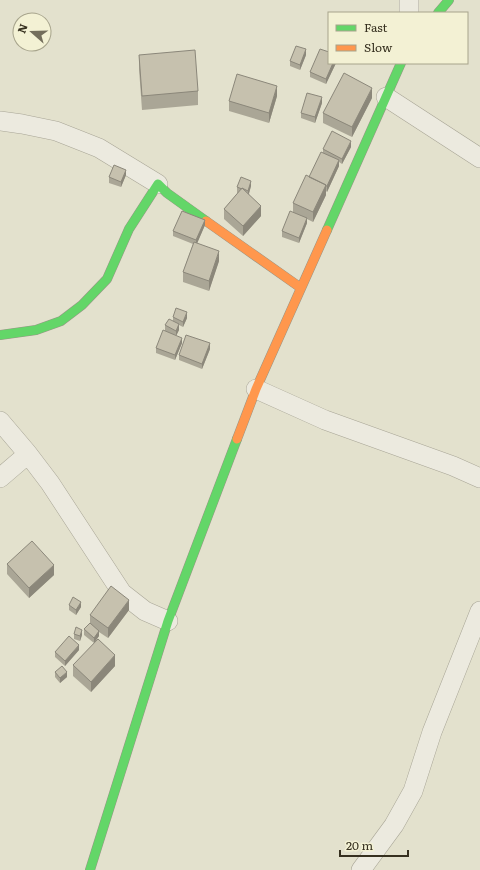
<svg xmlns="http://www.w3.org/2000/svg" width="480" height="870" font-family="Literata,serif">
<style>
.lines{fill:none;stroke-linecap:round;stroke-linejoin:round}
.street-casing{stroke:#a8a596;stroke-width:20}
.fast-casing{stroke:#989586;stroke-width:10}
.slow-casing{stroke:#989586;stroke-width:10}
.street{stroke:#eceadf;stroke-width:19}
.fast{stroke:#63d668;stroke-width:9}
.slow{stroke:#ff974d;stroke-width:9}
.wall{fill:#aaa696}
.shaded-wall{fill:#8b877a}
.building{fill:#c6c1ae;stroke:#8b877a}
</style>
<rect width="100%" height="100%" fill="#e3e1cd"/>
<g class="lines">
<defs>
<path id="street" d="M409,13V0
M386,97L480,158
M0,121L22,124L56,131L99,148L158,184
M256,389L325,420L453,466L480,478
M0,421L28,454L50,483L122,593L145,611L168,621
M0,478L28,454
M361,870L394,825L413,791L432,732L480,611"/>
<path id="fast" d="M438,13L449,0
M327,230L401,63
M0,335L36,330L61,321L82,305L107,279L129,229L158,184L167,193L206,221
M90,870L168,621L237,439"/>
<path id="slow" d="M206,221L301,288
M237,439L256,389L327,230"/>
</defs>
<use href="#street" class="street-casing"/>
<use href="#fast" class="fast-casing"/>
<use href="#slow" class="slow-casing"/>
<use href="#street" class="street"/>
<use href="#fast" class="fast"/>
<use href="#slow" class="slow"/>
</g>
<path class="wall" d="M139,55L198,91V105L142,110L139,69Z
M306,55L300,70L290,66V61Z
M329,63H336L326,84L310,77V72Z
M277,96L269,123L229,111V101Z
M372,98L352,137L323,123V113Z
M322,103L315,123L301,118V113Z
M351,147L342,164L339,162V166L327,192L326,191V195L313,222L307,219V223L299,243L282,237V231L293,213V203L309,177L323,153V149Z
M126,175L121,187L109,183V177Z
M251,186L249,194L261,216L243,236L224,219V209L238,193H237V187Z
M205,225L197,243L219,261L209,291L183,282V272L193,244L173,236V231Z
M173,317L187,318L183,327L179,325V330L176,336L182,343L175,360L156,353V348L171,334L165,331V325L173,321Z
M210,349L202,369L179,360V355Z
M7,564L54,575L29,598L7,574Z
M69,605L81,607L76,615L69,610Z
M129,610L108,638L99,632V636L94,643L84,635V629L90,623V615Z
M74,634L82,635L80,641L74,639Z
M79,650L65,666L55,657V652Z
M73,665L115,666L91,692L73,676Z
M55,672L67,677L60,683L55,677Z"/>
<path class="shaded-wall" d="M306,49V55L300,70V65Z
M333,63H336L326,84V79Z
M277,86V96L269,123V113Z
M372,88V98L352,137V127Z
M322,97V103L315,123V117Z
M351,141V147L342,164V159Z
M339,160V166L327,192V186Z
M126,170V175L121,187V182Z
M251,181V186L248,196V191Z
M326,185V195L313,222V212Z
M261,206V216L243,236V226Z
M307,218V223L299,243V238Z
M205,220V225L196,246V240Z
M219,251V261L209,291V281Z
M187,312V318L183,327V322Z
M179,324V330L176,336V331Z
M182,338V343L175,360V355Z
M210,343V349L202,369V364Z
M54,565V575L29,598V588Z
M129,600V610L108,638V628Z
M81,602V607L76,615V610Z
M82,630V635L80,641V636Z
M99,631V636L94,643V638Z
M79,645V650L65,666V661Z
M115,655V666L91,692V682Z
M67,672V677L60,683V678Z"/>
<path class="building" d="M296,46L306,49L300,65L290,61Z
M320,49L329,52V63H333L326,79L310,72Z
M195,50L198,91L142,96L139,55Z
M344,73L372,88L352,127L323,113Z
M237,74L277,86L269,113L229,101Z
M307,93L322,97L315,117L301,113Z
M332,131L351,141L342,159L323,149Z
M321,152L339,160L327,186H325L326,185L309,177Z
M114,165L126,170L121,182L109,177Z
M306,175L326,185L313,212L293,203Z
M241,177L251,181L248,191L242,188V189L237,187Z
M242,188L261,206L243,226L224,209Z
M182,211L205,220L196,240L173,231Z
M290,211L307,218L299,238L282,231Z
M194,242L219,251L209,281L183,272Z
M176,308L187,312L183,322L173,317Z
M169,319L179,324L176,331L165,325Z
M163,330L182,338L175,355L156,348Z
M186,335L210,343L202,364L179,355Z
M32,541L54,565L29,588L7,564Z
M111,586L129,600L108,628L90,615Z
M73,597L81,602L76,610L69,605Z
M90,623L99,631L94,638L84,629Z
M76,627L82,630L80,636L74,634Z
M69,636L79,645L65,661L55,652Z
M98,639L115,655L91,682L73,665Z
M62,666L67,672L60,678L55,672Z"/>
<rect x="328" y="12" width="140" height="52" fill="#f3f1d4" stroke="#a7a48c"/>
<rect x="336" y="25" width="20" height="6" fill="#63d668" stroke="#a7a48c"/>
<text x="364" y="32" font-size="12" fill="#36301f">Fast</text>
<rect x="336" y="45" width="20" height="6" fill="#ff974d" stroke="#a7a48c"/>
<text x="364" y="52" font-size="12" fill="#36301f">Slow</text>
<g transform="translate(32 32) rotate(290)"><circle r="19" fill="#f3f1d4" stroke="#a7a48c"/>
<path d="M0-3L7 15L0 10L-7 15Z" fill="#736e5c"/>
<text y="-6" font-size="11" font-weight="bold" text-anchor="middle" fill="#36301f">N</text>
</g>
<path d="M340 850v6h68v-6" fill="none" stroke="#36301f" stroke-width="2"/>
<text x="346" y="850" font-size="12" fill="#36301f" stroke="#f3f1d4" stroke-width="3" paint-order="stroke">20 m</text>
</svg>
